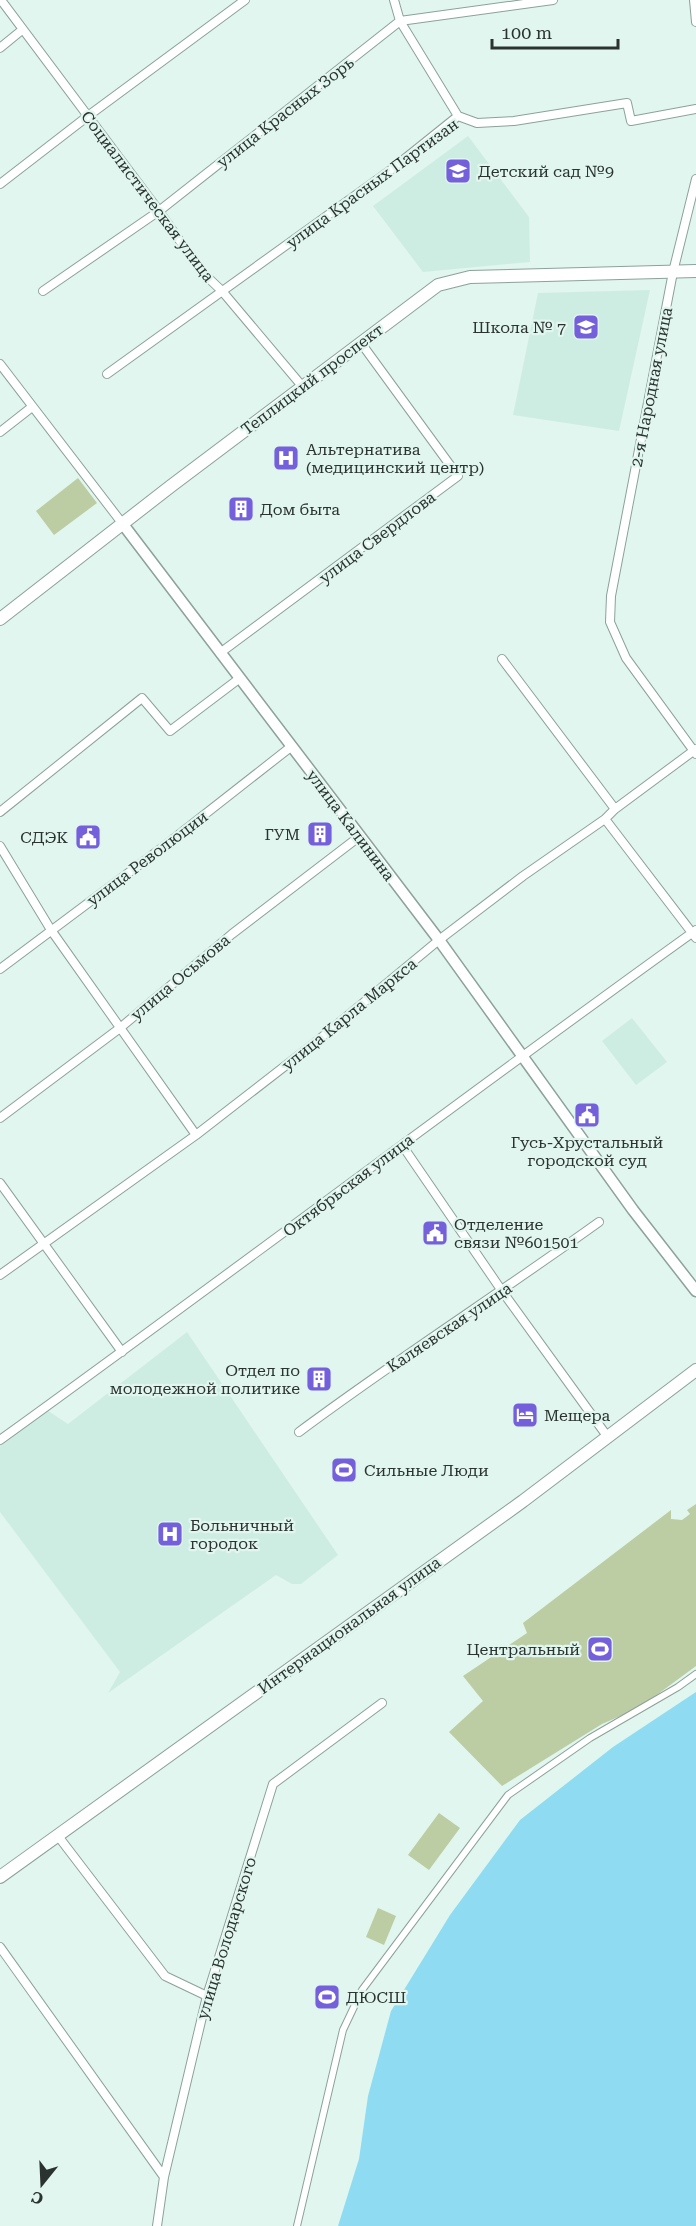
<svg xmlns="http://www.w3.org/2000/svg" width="696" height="2226" font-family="'Roboto Serif',serif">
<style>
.built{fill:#ceede2}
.green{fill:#bccda3}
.water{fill:#8fdcf2}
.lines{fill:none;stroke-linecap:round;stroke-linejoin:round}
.pedestrian-casing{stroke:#8ca19a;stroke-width:8}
.minor-casing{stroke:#8ca19a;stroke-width:10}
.tertiary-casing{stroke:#8ca19a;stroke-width:13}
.secondary-casing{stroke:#8ca19a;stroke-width:14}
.pedestrian{stroke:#fff;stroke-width:6}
.minor{stroke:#fff;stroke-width:8}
.tertiary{stroke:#fff;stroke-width:10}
.secondary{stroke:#fff;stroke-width:12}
.labels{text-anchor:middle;stroke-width:4.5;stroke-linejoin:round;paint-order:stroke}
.street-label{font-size:16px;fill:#2b3330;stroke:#e0f6ee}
.poi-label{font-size:16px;fill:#2b3330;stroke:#e0f6ee;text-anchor:start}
</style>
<rect width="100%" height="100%" fill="#e0f6ee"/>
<path class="built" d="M468,136L529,217L530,262L423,272L373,206Z
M650,290L619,431L513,415L538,293Z
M632,1018L667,1062L636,1085L602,1041Z
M187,1332L338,1555L301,1584H292L276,1575L108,1693L120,1672L0,1512V1445L47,1410L68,1424Z"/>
<path class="green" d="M78,478L97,503L54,535L36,511Z
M696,1504V1666L639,1708L602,1724L502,1786L449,1732L483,1701L463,1676L527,1633L523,1623L671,1510V1519L682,1520L690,1514L687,1510Z
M439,1813L460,1828L429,1870L408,1855Z
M378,1908L396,1916L384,1945L366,1937Z"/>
<path class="water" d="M696,1692V2226H338L359,2159L368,2096L391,2011L450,1915L520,1820L613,1747Z"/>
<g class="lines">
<defs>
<path id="pedestrian" d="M297,2226L343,2030L362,1990L508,1795L590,1738L678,1687L696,1674"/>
<path id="minor" d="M1,0L159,211L201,271L222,291L302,386
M394,0L400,21L458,116
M694,0L696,22
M0,48L22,30
M0,184L88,116L245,0
M43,291L159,211L400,21L553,0
M0,364L122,523
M107,374L392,169L458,116L477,123L514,121L627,103L631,121L696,109
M0,432L32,407
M220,653L458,476L361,343
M502,659L615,809
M696,754L626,658L610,622L611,596L673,272L696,179
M0,812L142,698L170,731L240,678
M605,819L696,938
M0,846L51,930L196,1135
M0,969L167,844L292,746
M0,1118L120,1028L232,934L360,836
M402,1145L502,1291L607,1436
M0,1183L122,1352
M0,1275L196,1135L316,1042L439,940L523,876L605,819L615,809L696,749
M299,1432C397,1359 500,1293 599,1222
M0,1440C233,1272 462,1098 696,930
M58,1836L165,1976L207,1996
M0,1947L164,2177
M157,2226L164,2177L207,1996L273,1784L382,1703"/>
<path id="tertiary" d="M122,523L439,940L633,1210L696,1291"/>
<path id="secondary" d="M0,619L171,486L438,285L470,277L696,271
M0,1877L523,1501L696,1370"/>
</defs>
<use href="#pedestrian" class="pedestrian-casing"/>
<use href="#minor" class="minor-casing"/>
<use href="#tertiary" class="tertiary-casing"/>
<use href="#secondary" class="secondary-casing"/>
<use href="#pedestrian" class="pedestrian"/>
<use href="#minor" class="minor"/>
<use href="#tertiary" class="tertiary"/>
<use href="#secondary" class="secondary"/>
</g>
<defs>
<symbol id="school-square" viewBox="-11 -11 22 22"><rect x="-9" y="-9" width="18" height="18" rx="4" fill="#7460da" stroke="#e0f6ee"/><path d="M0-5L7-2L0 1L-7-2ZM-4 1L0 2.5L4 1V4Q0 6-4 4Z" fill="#fff"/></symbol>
<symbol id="hospital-square" viewBox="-11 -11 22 22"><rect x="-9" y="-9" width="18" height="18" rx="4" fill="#7460da" stroke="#e0f6ee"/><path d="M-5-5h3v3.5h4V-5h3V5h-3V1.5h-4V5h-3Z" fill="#fff"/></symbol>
<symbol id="building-square" viewBox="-11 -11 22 22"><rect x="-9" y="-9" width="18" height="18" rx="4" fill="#7460da" stroke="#e0f6ee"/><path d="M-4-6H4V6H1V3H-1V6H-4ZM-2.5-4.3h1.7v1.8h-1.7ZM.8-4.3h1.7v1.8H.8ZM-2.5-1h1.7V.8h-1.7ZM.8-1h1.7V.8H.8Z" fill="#fff"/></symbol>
<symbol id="civic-square" viewBox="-11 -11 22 22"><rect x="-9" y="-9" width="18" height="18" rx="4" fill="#7460da" stroke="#e0f6ee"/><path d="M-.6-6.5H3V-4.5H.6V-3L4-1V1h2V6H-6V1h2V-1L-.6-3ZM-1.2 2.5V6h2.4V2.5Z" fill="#fff"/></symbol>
<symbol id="hotel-square" viewBox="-11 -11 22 22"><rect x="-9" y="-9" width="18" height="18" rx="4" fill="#7460da" stroke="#e0f6ee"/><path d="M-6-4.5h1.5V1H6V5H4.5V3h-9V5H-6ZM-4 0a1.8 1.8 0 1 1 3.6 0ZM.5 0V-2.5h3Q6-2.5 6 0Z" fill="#fff"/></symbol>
<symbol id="stadium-square" viewBox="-11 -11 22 22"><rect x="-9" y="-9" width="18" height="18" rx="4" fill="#7460da" stroke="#e0f6ee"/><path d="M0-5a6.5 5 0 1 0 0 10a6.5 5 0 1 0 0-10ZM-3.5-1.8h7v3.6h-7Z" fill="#fff"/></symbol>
</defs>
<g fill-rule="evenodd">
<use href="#school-square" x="443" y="156" width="30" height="30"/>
<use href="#school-square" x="571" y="312" width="30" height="30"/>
<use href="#hospital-square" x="271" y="443" width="30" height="30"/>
<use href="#building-square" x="226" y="494" width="30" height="30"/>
<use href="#building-square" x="305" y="819" width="30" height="30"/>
<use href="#civic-square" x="73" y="822" width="30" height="30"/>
<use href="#civic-square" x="572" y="1100" width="30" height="30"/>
<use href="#civic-square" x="420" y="1218" width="30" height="30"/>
<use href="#building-square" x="304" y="1364" width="30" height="30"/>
<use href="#hotel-square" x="510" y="1400" width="30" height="30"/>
<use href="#stadium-square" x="329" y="1455" width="30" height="30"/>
<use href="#hospital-square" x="155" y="1519" width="30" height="30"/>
<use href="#stadium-square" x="585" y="1634" width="30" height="30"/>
<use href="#stadium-square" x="312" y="1982" width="30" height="30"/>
</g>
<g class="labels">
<g class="street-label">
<text transform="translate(285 112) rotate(-38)" y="6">улица Красных Зорь</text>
<text transform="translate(372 183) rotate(-36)" y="6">улица Красных Партизан</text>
<text transform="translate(148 196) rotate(53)" y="6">Социалистическая улица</text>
<text transform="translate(312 379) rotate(-37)" y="6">Теплицкий проспект</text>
<text transform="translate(651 387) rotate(-79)" y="6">2-я Народная улица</text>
<text transform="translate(377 537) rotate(-37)" y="6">улица Свердлова</text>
<text transform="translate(351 825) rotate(53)" y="6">улица Калинина</text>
<text transform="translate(147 858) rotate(-37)" y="6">улица Революции</text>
<text transform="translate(180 977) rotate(-40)" y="6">улица Осьмова</text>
<text transform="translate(349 1014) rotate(-39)" y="6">улица Карла Маркса</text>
<text transform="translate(348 1185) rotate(-37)" y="6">Октябрьская улица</text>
<text transform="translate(449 1327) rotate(-34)" y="6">Каляевская улица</text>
<text transform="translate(349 1625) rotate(-36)" y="6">Интернациональная улица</text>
<text transform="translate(226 1938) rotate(-73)" y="6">улица Володарского</text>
</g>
<g class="poi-label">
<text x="478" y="177">Детский сад №9</text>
<text x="566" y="333" text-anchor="end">Школа № 7</text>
<text x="306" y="455">Альтернатива<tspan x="306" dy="18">(медицинский центр)</tspan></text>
<text x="260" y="515">Дом быта</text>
<text x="300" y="840" text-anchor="end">ГУМ</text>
<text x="68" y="843" text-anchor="end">СДЭК</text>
<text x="587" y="1148" text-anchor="middle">Гусь-Хрустальный<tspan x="587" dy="18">городской суд</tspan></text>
<text x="454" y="1230">Отделение<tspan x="454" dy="18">связи №601501</tspan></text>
<text x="300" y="1376" text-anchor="end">Отдел по<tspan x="300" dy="18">молодежной политике</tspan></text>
<text x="544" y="1421">Мещера</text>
<text x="364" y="1476">Сильные Люди</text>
<text x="190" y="1531">Больничный<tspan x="190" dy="18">городок</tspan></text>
<text x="580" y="1655" text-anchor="end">Центральный</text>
<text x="346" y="2003">ДЮСШ</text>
</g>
</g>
<g transform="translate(42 2184) rotate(198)" stroke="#e0f6ee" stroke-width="4.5" paint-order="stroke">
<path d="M0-4.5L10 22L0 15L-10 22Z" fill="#2b3330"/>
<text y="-9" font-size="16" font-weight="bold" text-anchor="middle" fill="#2b3330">С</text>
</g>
<path d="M492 39v9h126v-9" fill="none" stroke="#2b3330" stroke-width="3"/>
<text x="501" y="39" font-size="18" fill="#2b3330" stroke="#e0f6ee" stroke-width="4.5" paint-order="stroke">100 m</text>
</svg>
